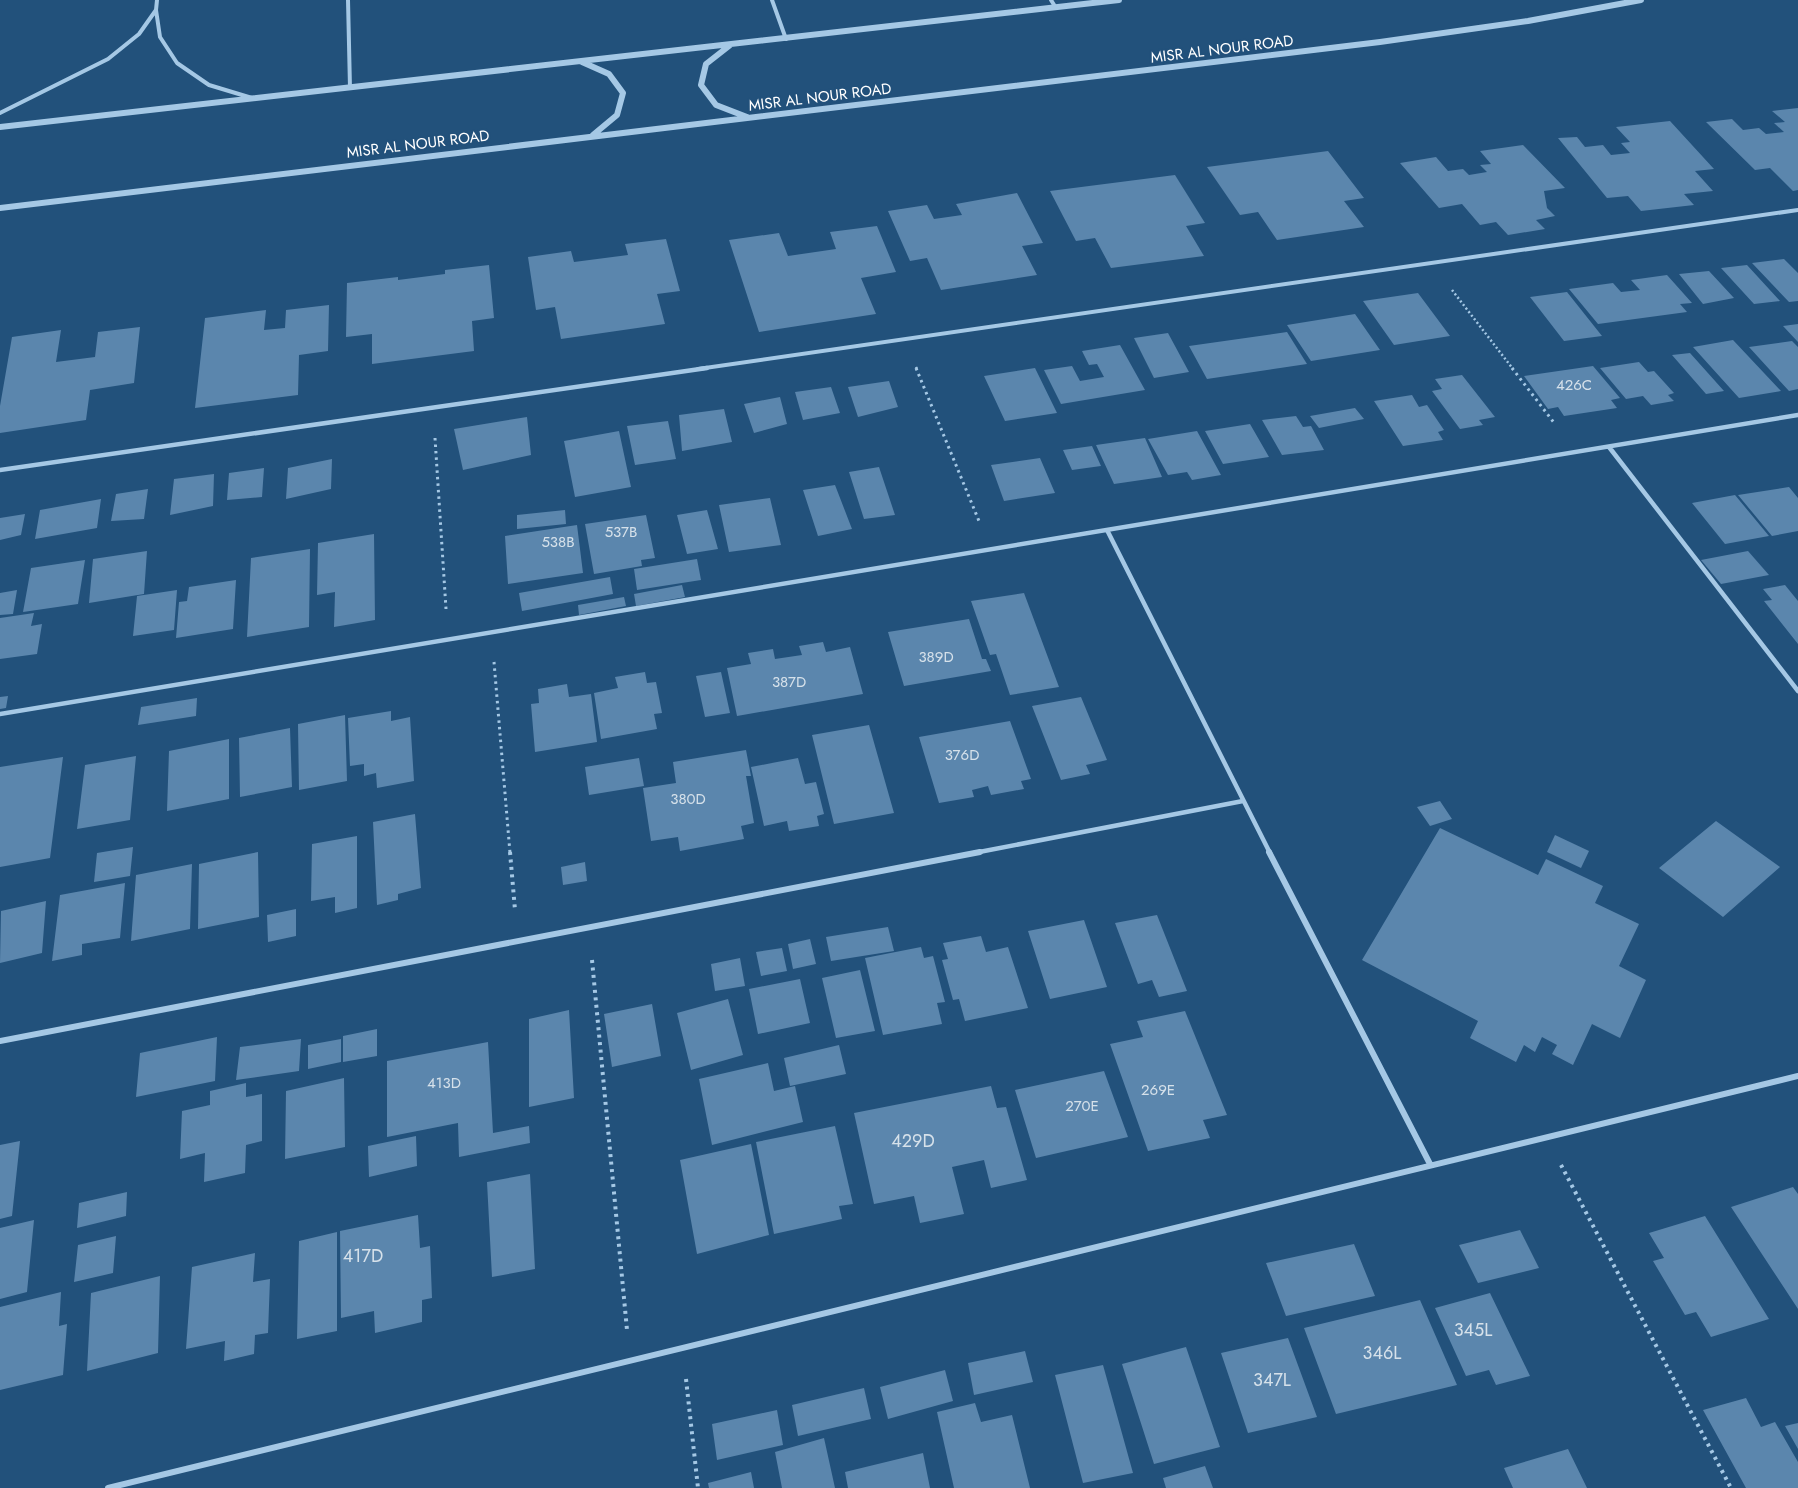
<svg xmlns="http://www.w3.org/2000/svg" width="1798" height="1488" font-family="Jost,sans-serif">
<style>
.building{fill:#5b86ad}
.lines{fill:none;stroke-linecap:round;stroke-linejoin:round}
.path-far2{stroke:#a5c8e5;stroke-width:2.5;stroke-dasharray:2 2.5;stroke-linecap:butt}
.path-far1{stroke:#a5c8e5;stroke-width:3;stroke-dasharray:2.5 4;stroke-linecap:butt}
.path{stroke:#a5c8e5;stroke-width:4;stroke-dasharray:3 4.5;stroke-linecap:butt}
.minor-far2{stroke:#a5c8e5;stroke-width:4}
.minor-far1{stroke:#a5c8e5;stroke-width:4.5}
.minor{stroke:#a5c8e5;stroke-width:6}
.tertiary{stroke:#a5c8e5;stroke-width:6}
.labels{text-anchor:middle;stroke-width:4;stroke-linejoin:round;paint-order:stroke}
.far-street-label{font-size:15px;fill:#fff;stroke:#22517b}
.number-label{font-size:15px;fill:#d6e1ea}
.near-number-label{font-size:18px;fill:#d6e1ea}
</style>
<rect width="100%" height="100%" fill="#22517b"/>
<path class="building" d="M1798,108V190L1793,191L1770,168L1755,170L1706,122L1732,119L1743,130L1759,128L1766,134L1784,132L1774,123L1785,122L1772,111Z
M1670,121L1714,169L1695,171L1713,191L1684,194L1694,205L1641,211L1628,196L1607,198L1558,138L1577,137L1585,147L1603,145L1611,155L1630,153L1621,143L1630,142L1616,127Z
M1523,145L1565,188L1544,191L1547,208L1555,216L1536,220L1545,229L1508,235L1496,222L1480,225L1462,204L1439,208L1400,163L1436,157L1448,171L1463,169L1469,175L1487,172L1480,165L1491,164L1480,151Z
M1328,151L1364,198L1344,201L1364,227L1277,240L1258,212L1240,215L1207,167Z
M1175,175L1205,223L1186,226L1204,256L1111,268L1095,238L1076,241L1050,191Z
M1017,193L1043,243L1022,246L1037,275L941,290L927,258L910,261L888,211L927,205L934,219L962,215L956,204Z
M877,226L896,272L861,278L876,314L759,332L729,240L779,233L788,256L836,249L830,232Z
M666,239L680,291L657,294L665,324L561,339L555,307L536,310L528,257L571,251L574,262L628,255L625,244Z
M1784,259L1798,273V301L1789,302L1752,263Z
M489,265L494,318L472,321L474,351L372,364V334L346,337L347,283L398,277V280L445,274V270Z
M1747,265L1780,301L1754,304L1721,268Z
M1709,271L1734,298L1703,304L1679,274Z
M1667,275L1692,303L1680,304L1687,312L1598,324L1569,289L1613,283L1621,292L1640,290L1631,280Z
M1567,292L1602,336L1564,341L1530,297Z
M1418,293L1450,336L1394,345L1363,301Z
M329,305L328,351L299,355L298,395L195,408L205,318L266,310L264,330L285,328L286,310Z
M1355,314L1380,350L1311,361L1287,325Z
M1798,324V342L1783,326Z
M140,327L134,383L90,390L86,420L0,433V406L12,337L61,330L56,362L95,357L98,332Z
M1287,332L1307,364L1207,379L1189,346Z
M1168,333L1189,372L1154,378L1134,338Z
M1733,340L1781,391L1739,398L1693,347Z
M1792,341L1798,347V389L1789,391L1749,347Z
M1120,345L1145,390L1061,404L1044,370L1072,366L1080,381L1104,377L1097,364L1089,365L1082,351Z
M1690,353L1724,391L1706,394L1672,355Z
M1639,362L1648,372L1654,371L1674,393L1668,395L1674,401L1651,405L1643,396L1626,399L1600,368Z
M1593,366L1620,398L1611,400L1617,408L1564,416L1558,407L1548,409L1524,376Z
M1035,368L1057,413L1005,421L984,376Z
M1462,375L1495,417L1479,420L1483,425L1460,429L1432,391L1442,389L1435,379Z
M889,381L898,407L858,417L848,387Z
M831,387L840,413L803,420L795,392Z
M1412,395L1419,407L1427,405L1444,430L1438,432L1443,440L1403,446L1374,401Z
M780,397L787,424L754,433L744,404Z
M1355,408L1364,419L1319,428L1310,416Z
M724,409L732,442L682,451L679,415Z
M1296,416L1303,427L1311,426L1324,450L1282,455L1262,420Z
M527,417L531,455L463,470L454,429Z
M668,421L676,459L635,465L627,426Z
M1250,424L1269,457L1223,464L1205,431Z
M619,431L631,487L575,497L564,441Z
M1197,431L1221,475L1192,480L1187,472L1168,475L1148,439Z
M1145,438L1162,477L1114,484L1096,445Z
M1092,446L1101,466L1072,470L1063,450Z
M1040,458L1055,493L1004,501L991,465Z
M332,459L331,489L286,499L288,468Z
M879,467L895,515L864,519L849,472Z
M264,468L262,497L227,500L229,473Z
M214,474L213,506L170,515L174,479Z
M835,485L852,529L818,536L803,490Z
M1789,487L1798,498V531L1772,536L1738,495Z
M148,489L144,519L111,521L116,494Z
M1735,495L1769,536L1725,544L1692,503Z
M770,498L781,545L729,552L719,505Z
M101,499L97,528L35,539L40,510Z
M565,510L566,524L517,529V515Z
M707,510L718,549L687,554L677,515Z
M25,514L21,535L0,540V518Z
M646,515L655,558L641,560L642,566L594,574L585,524Z
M577,525L583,573L508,584L505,536Z
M374,534L375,620L334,627L335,592L317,595L318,543Z
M310,549L309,627L247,637L251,558Z
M147,551L144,594L89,603L93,559Z
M1748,551L1769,575L1721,584L1701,560Z
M697,559L701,580L637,590L634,569Z
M85,560L78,604L23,612L31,568Z
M610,577L613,594L522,611L519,593Z
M236,580L233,629L176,638L179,602L187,601L189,587Z
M682,585L685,597L636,606L634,594Z
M1785,585L1798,601V644L1764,601L1772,600L1763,589Z
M17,590L13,614L0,615V593Z
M177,590L174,630L133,636L137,596Z
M1024,593L1059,687L1010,695L996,654L990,655L971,601Z
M624,597L626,606L579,615L578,605Z
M34,613L31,626L42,624L37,654L0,659V618Z
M969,619L982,659H986L991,671L904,686L888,632Z
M823,642L826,652L850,647L863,694L737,716L727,668L751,664L748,653L773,649L775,659L802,655L799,646Z
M645,672L647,683L656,682L662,713L654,714L657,729L601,739L594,693L618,688L615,677Z
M721,672L730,713L705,717L696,676Z
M567,684L569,697L591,694L597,742L535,752L531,704L539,703L538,689Z
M8,696L6,708L0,709V697Z
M1081,697L1107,760L1086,765L1090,774L1061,780L1032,706Z
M197,698L196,716L138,725L141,707Z
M391,711V721L410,717L414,781L377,788L376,773L364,776V764L350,766L348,718Z
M345,715L347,781L299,790L298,724Z
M1010,721L1031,779L1021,781L1024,789L991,795L988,786L972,790L974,797L939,803L919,737Z
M869,725L894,813L834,824L812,735Z
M290,728L292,787L240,797L239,738Z
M229,739V799L167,811L169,751Z
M746,750L751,776H746L754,823L741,826L744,839L680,851L678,837L651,841L643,788L676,783L673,762Z
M136,756L130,820L77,829L85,765Z
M63,757L50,858L0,867V767Z
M639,758L644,786L589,795L585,767Z
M798,758L805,784L816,782L824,814L817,816L819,826L789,831L787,821L764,826L751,767Z
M1440,801L1452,819L1430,826L1417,807Z
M415,814L421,888L398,894V900L377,905L373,822Z
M1716,821L1780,867L1723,917L1659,868Z
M1440,828L1538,875L1546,859L1603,886L1595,903L1639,924L1619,966L1646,980L1620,1038L1592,1024L1573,1065L1552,1054L1557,1045L1542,1037L1535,1052L1524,1045L1516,1062L1470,1038L1478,1021L1362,960Z
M1555,835L1589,851L1581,868L1547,852Z
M357,836V908L335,913V897L311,901L312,844Z
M133,847L130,876L94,882L97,853Z
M258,852L259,917L198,929L199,864Z
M585,862L587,881L563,885L561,867Z
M192,864L190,929L131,941L136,875Z
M125,883L120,938L82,944V955L52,961L60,895Z
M46,901L42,953L0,963L1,911Z
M296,909V936L268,942L267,915Z
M1157,915L1187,991L1159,997L1152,980L1138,984L1115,923Z
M1084,920L1107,987L1050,999L1028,931Z
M888,927L894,951L831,961L826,937Z
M981,936L986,952L1008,947L1028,1008L965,1021L959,999L953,1000L942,960L948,959L943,943Z
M810,939L816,964L793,969L788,944Z
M921,947L924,958L933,956L945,1002L937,1003L942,1024L883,1035L865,958Z
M782,948L787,971L761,976L756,952Z
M740,958L745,986L715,991L711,964Z
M860,970L875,1031L836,1038L822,978Z
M800,979L810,1023L758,1034L749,989Z
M728,999L743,1055L691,1070L677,1013Z
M652,1004L661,1056L612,1067L604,1014Z
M569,1010L574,1098L529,1107V1019Z
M1185,1011L1227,1115L1203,1120L1210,1138L1148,1151L1110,1044L1143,1037L1137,1021Z
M377,1029V1056L343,1062V1036Z
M217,1037L215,1081L136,1097L140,1053Z
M301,1039L299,1071L236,1080L240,1047Z
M341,1039V1062L308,1069V1045Z
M488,1042L493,1133L529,1126L530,1143L459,1157L458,1123L387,1137V1061Z
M839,1045L846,1074L790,1086L784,1058Z
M768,1063L774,1091L795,1086L803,1122L712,1145L699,1079Z
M1104,1071L1128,1137L1036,1158L1015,1090Z
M344,1078L345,1147L285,1159L286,1091Z
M246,1083V1097L262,1094V1141L246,1145L245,1173L204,1182L205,1153L180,1159L182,1111L210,1105V1091Z
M991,1086L997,1108L1006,1107L1027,1180L991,1188L984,1160L952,1167L964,1214L920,1223L914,1196L874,1204L854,1113Z
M835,1126L853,1204L839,1206L842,1219L774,1234L756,1142Z
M416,1136L417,1166L369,1177L368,1146Z
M20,1141L12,1216L0,1219V1145Z
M751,1144L769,1235L697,1254L680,1160Z
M530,1174L535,1269L492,1277L487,1182Z
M1793,1187L1798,1194V1309L1731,1207Z
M127,1192L126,1216L77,1228L79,1203Z
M418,1215L420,1248L430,1246L432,1298L422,1300V1322L375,1333L374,1311L341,1318L340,1231Z
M1705,1216L1769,1319L1711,1337L1696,1312L1685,1315L1653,1261L1664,1258L1649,1233Z
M34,1220L27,1292L0,1299V1228Z
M1520,1230L1539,1268L1478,1283L1459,1245Z
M337,1232V1331L297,1339L299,1241Z
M116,1236L113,1273L74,1282L78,1245Z
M1354,1244L1375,1296L1286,1316L1266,1263Z
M255,1253L253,1282L270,1279L268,1333L255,1335L254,1354L224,1361L225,1341L186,1349L192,1267Z
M160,1276L158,1353L87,1371L91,1293Z
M61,1292L59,1326L67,1324L63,1375L0,1390V1307Z
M1490,1293L1530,1376L1496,1385L1489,1370L1466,1376L1435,1308Z
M1420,1300L1457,1385L1336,1414L1304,1328Z
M1288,1338L1317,1417L1248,1433L1221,1353Z
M1186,1347L1220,1447L1154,1464L1122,1364Z
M1025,1351L1033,1382L974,1395L968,1363Z
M1103,1365L1133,1473L1083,1483L1055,1375Z
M945,1370L953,1401L888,1419L880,1387Z
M864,1388L871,1419L798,1436L792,1405Z
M1746,1398L1761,1427L1775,1422L1798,1462V1488H1746L1703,1410Z
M975,1403L981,1422L1012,1415L1030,1488H954L937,1412Z
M777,1410L783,1445L717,1460L712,1424Z
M1798,1423V1449L1785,1426Z
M824,1438L835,1488H782L775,1452Z
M1568,1449L1587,1488H1513L1504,1468Z
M923,1453L930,1488H848L845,1472Z
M1205,1466L1213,1488H1166L1163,1478Z
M751,1472L754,1488H709L708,1483Z"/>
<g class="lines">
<path class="path-far2" d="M1452,290L1513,369
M916,367L917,369"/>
<path class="path-far1" d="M916,368L979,521
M1512,368L1555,424
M435,438L446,609
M494,662L510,853"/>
<path class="path" d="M510,852L515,910
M592,960L627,1330
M1561,1165L1731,1488
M686,1379L698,1488"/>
<path class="minor-far2" d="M157,0L156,10L160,37L177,63L209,85L252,98
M348,0L350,88
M772,0L786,39
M1051,0L1056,8
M0,113L108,59L139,34L156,10
M698,369L1798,210"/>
<path class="minor-far1" d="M1609,447L1798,691
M0,470L707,368
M1107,530L1270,853
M0,714L1798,415
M974,853L1243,801"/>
<path class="minor" d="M1269,852L1430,1164
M0,1041L980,852
M108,1488L1798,1076"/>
<path class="tertiary" d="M729,46L706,64L701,85L716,105L747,117
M582,62L609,74L623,93L617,115L593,135
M0,127L1119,0
M0,208L1380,42L1528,21L1641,0"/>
</g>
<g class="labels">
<g class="far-street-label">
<text transform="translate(1222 49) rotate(-7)" y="5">MISR AL NOUR ROAD</text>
<text transform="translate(820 97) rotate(-7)" y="5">MISR AL NOUR ROAD</text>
<text transform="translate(418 144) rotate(-7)" y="5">MISR AL NOUR ROAD</text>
</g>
<g class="number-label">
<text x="1574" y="390">426C</text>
<text x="621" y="537">537B</text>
<text x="558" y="547">538B</text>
<text x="936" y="662">389D</text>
<text x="789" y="687">387D</text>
<text x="962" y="760">376D</text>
<text x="688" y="804">380D</text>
<text x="444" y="1088">413D</text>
<text x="1158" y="1095">269E</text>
<text x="1082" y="1111">270E</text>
</g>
<g class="near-number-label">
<text x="913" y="1147">429D</text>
<text x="363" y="1262">417D</text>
<text x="1473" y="1336">345L</text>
<text x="1382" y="1359">346L</text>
<text x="1272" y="1386">347L</text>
</g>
</g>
</svg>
